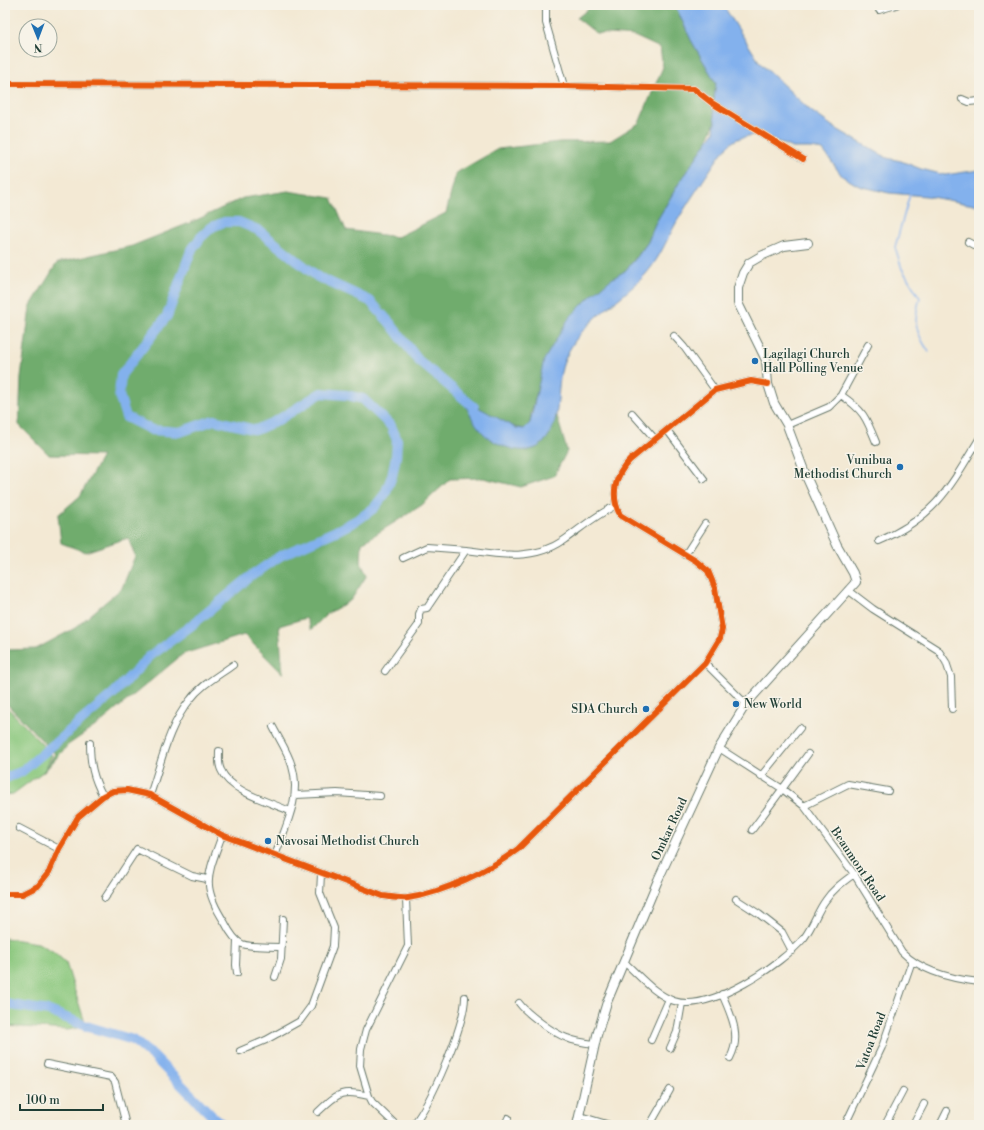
<svg xmlns="http://www.w3.org/2000/svg" width="984" height="1130" font-family="'Libre Bodoni',serif">
<style>
.green{fill:#8bc87e;stroke:#558259}
.forest{fill:#70ac6d;stroke:#487450}
.water{fill:#83b1ed;stroke:#517790}
.lines{fill:none;stroke-linecap:round;stroke-linejoin:round}
.stream{stroke:#83b1ed;stroke-width:1.5}
.river{stroke:#83b1ed;stroke-width:10}
.minor-casing{stroke:#69796c;stroke-width:8}
.tertiary-casing{stroke:#69796c;stroke-width:10}
.minor{stroke:#fff;stroke-width:6}
.tertiary{stroke:#fff;stroke-width:8}
.cycleway-casing{stroke:#f7f3e8;stroke-width:8}
.cycleway{stroke:#e8590c;stroke-width:6}
.poi-dot{fill:#1f6fb2;stroke:#f7f3e8;stroke-width:1.5}
.labels{text-anchor:middle;stroke-width:3;stroke-linejoin:round;paint-order:stroke}
.poi-label{font-size:12px;fill:#1f3d34;stroke:#f7f3e8;text-anchor:start}
.street-label{font-size:12px;fill:#1f3d34;stroke:#f7f3e8}
</style>
<rect width="100%" height="100%" fill="#f7f3e8"/>
<filter id="ink" filterUnits="userSpaceOnUse"><feTurbulence type="fractalNoise" baseFrequency=".025" numOctaves="2"/><feDisplacementMap in="SourceGraphic" scale="8" xChannelSelector="R" yChannelSelector="G"/><feConvolveMatrix kernelMatrix="1 2 1 2 8 2 1 2 1" color-interpolation-filters="sRGB"/></filter>
<filter id="wash" filterUnits="userSpaceOnUse"><feTurbulence type="fractalNoise" baseFrequency=".012" numOctaves="4" result="noise"/><feDisplacementMap in="SourceGraphic" scale="16" xChannelSelector="R" yChannelSelector="G"/><feGaussianBlur stdDeviation="0.9" result="paint"/><feColorMatrix in="noise" values="0 0 0 0 0 0 0 0 0 0 0 0 0 0 0 0 0 1.4 0 .05"/><feComposite in="paint" operator="in"/></filter>
<g filter="url(#wash)">
<rect width="100%" height="100%" fill="#f3e9d4"/>
<path class="green" d="M5,705L52,755L44,771L13,794L5,795Z
M5,938L38,943L54,952L66,963L86,1026L68,1030L5,1026Z"/>
<path class="forest" d="M593,5H675L691,40L716,83L713,107L715,122L706,143L682,178L655,224L648,242L625,271L610,280L538,388L531,413L530,423L524,429C504,427 483,407 463,400L507,447L527,451L542,444L557,416L567,451L554,476L521,487L483,478L450,479L422,505L362,543L361,563L367,575L351,600L327,614L311,630L306,618L279,626L283,674L244,635L183,654L100,723L68,745L43,773L55,754L5,702V650L36,649L75,628L122,588L135,556L128,538L85,552L61,543L58,515L80,496L102,456L49,455L19,425L21,377L30,307L57,263L132,246L192,222L243,198L288,191L332,198L346,230L397,237L446,213L456,173L498,149L559,142L610,141L639,123L663,67L660,48L634,36L596,33L577,18Z"/>
<path class="water" d="M675,5H723L760,63L811,111L835,128L887,158L901,161L921,169L945,175L979,170V206L926,196L889,193L859,186L842,176L823,150L810,148H792L758,133C743,139 738,135 726,148C720,154 715,163 710,170C701,184 691,198 682,213C669,233 662,256 645,275C619,303 582,320 566,357C553,384 565,420 543,443C528,458 499,447 485,435C475,425 468,412 463,399L516,428L524,429L530,423L544,360L557,338L569,318L590,297L610,280L625,271L637,257L648,242L655,224L682,178L714,132L715,122L713,107L716,83L691,40Z"/>
<g class="lines">
<path class="stream" d="M910,194L895,247L902,269L920,298C913,321 915,332 929,352"/>
<path class="river" d="M5,778L21,772L114,693L150,656L192,625L250,577L280,556L336,531L359,519L374,508L385,494L392,476L396,456L397,440L391,426L363,399L347,395L321,393L278,420L256,430L214,420L180,432L152,430L126,417L119,395L121,375L167,316L191,251L201,237L212,227L224,222H239L258,230L318,277L370,301L390,323L418,360L474,407
M5,1004L49,1011L86,1026L133,1040L154,1057L213,1117L224,1125"/>
</g>
</g>
<g filter="url(#ink)">
<g class="lines">
<defs>
<path id="minor" d="M546,5V23L564,86
M879,10L896,5
M5,84L564,86L694,89L712,103L803,159
M962,99L969,102L979,101
M968,242L979,248
M674,336L684,347L715,390
M841,395C863,410 866,417 876,442
M632,413L655,439
M787,425L829,407L841,395L868,345
M667,430L704,479
M879,541C935,517 949,489 979,439
M685,555L705,524
M403,558L427,547L466,550
M848,590L873,609L938,650L946,662L951,677L952,709
M705,663L746,704
M385,671L419,624V614L421,609L427,608L466,550C500,555 534,561 564,540C581,528 596,515 615,506
M273,727C279,739 288,752 292,766C302,797 285,827 275,856
M90,743C90,763 93,778 103,796
M719,748L781,788L804,806L854,874L902,952C922,972 952,979 979,982
M219,751C219,758 218,764 221,770C230,792 270,802 290,811
M761,776L800,728
M150,795C161,764 168,726 190,700C201,685 218,676 233,665
M296,795L337,793L380,796
M804,806L848,784L888,791
M19,828L59,849
M752,830L808,754
M222,835C208,875 200,885 225,923C229,931 234,940 242,944C254,948 269,946 282,947
M5,894H22L38,886L49,872L59,849L78,817L103,796L113,791L127,790L150,795L222,835L383,896C391,897 400,899 408,898C443,893 490,870 518,849L705,663L720,638L722,629L715,588L708,571L696,561L620,515C610,495 615,475 630,460L715,390L751,381L768,384
M105,898L137,849L192,876L207,879
M736,899L759,914L782,932L792,951
M624,962C639,975 655,995 674,1001C710,1013 782,964 804,938C813,926 817,912 825,901C833,889 843,882 854,874
M237,973L236,965L237,941
M275,977L281,959L283,919
M722,994C731,1015 742,1036 730,1058
M519,1003C527,1014 555,1034 567,1038C576,1042 586,1043 595,1044
M651,1040L669,999
M670,1048L677,1032L682,1003
M240,1051L266,1040L300,1021L311,1006L333,946L334,928L320,893L321,874
M47,1064L111,1077L115,1082L126,1125
M318,1112C338,1093 341,1089 369,1096
M580,1116L610,1125
M396,1125L372,1102L369,1096L360,1066L361,1049L366,1030L408,946L406,899
M413,1125C431,1103 465,1025 465,997
M505,1125L508,1118
M650,1125L670,1090
M845,1125L882,1047L912,961
M885,1125L903,1091
M913,1125L924,1104
M940,1125L947,1111"/>
<path id="tertiary" d="M577,1125L597,1035L607,1002L658,880L719,748L746,704L856,582L853,573L837,545L806,476L787,425L774,403L768,384L766,360L738,303V288L743,273L749,263L761,256L784,246L808,243"/>
</defs>
<use href="#minor" class="minor-casing"/>
<use href="#tertiary" class="tertiary-casing"/>
<use href="#minor" class="minor"/>
<use href="#tertiary" class="tertiary"/>
<defs>
<path id="cycleway" d="M5,84L564,86L694,89L712,103L803,159
M5,894H22L38,886L49,872L59,849L78,817L103,796L113,791L127,790L150,795L222,835L383,896C391,897 400,899 408,898C443,893 490,870 518,849L705,663L720,638L722,629L715,588L708,571L696,561L620,515C610,495 615,475 630,460L715,390L751,381L768,384"/>
</defs>
<use href="#cycleway" class="cycleway-casing"/>
<use href="#cycleway" class="cycleway"/>
</g>
</g>
<g class="poi-dot">
<circle cx="755" cy="361" r="4"/>
<circle cx="900" cy="467" r="4"/>
<circle cx="736" cy="704" r="4"/>
<circle cx="646" cy="709" r="4"/>
<circle cx="268" cy="841" r="4"/>
</g>
<g class="labels">
<g class="poi-label">
<text x="763" y="358">Lagilagi Church<tspan x="763" dy="14">Hall Polling Venue</tspan></text>
<text x="892" y="464" text-anchor="end">Vunibua<tspan x="892" dy="14">Methodist Church</tspan></text>
<text x="744" y="708">New World</text>
<text x="638" y="713" text-anchor="end">SDA Church</text>
<text x="276" y="845">Navosai Methodist Church</text>
</g>
<g class="street-label">
<text transform="translate(669 829) rotate(-65)" y="4">Omkar Road</text>
<text transform="translate(858 864) rotate(56)" y="4">Beaumont Road</text>
<text transform="translate(871 1041) rotate(-69)" y="4">Vatoa Road</text>
</g>
</g>
<rect width="984" height="1130" fill="none" stroke="#f7f3e8" stroke-width="20"/>
<g transform="translate(38 38) rotate(179)"><circle r="19" fill="#f7f3e8" stroke="#a1aaa0"/>
<path d="M0-3L7 15L0 10L-7 15Z" fill="#1f6fb2"/>
<text y="-6" font-size="11" font-weight="bold" text-anchor="middle" fill="#1f3d34">N</text>
</g>
<path d="M20 1104v6h83v-6" fill="none" stroke="#1f3d34" stroke-width="2"/>
<text x="26" y="1104" font-size="12" fill="#1f3d34" stroke="#f7f3e8" stroke-width="3" paint-order="stroke">100 m</text>
</svg>
